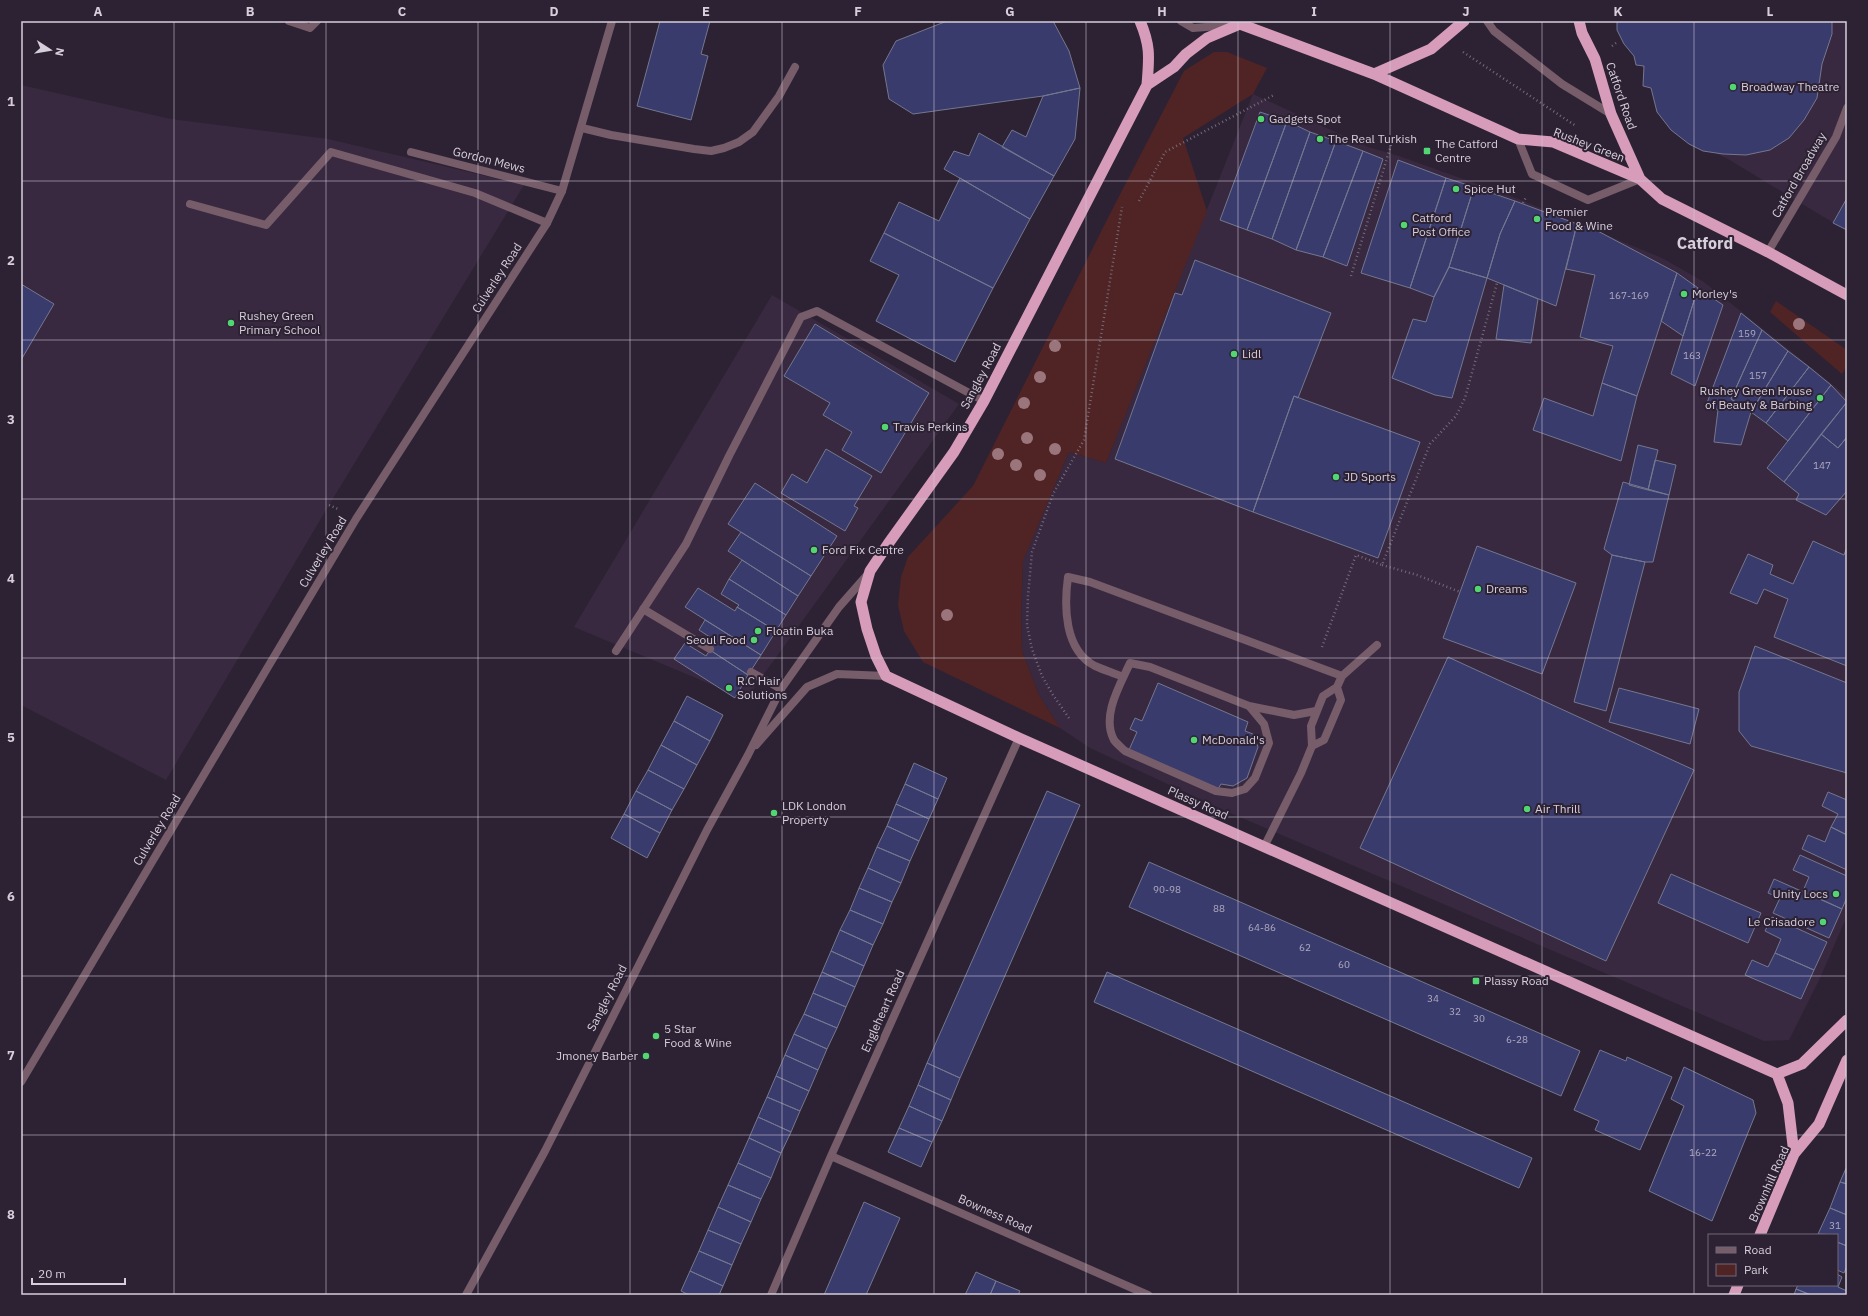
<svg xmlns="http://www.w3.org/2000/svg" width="1868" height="1316" font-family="'IBM Plex Sans',sans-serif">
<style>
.built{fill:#382940}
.green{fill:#502425}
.building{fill:#3a3b6d;stroke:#74778e}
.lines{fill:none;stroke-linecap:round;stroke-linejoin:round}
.path{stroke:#746a79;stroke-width:2.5;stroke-dasharray:1 3;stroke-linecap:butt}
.service{stroke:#765d69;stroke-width:8}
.pedestrian{stroke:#765d69;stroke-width:8}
.minor{stroke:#765d69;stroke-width:8}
.tertiary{stroke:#765d69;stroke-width:8}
.trunk{stroke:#d69cb9;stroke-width:11}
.tree{fill:#9b757c}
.grid{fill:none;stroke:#d6ceda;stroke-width:1;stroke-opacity:0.55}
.poi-dot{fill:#52d673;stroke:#2d2233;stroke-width:1.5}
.labels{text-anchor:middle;stroke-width:4;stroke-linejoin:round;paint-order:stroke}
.number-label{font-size:10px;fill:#afa9bf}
.poi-label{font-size:12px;fill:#d6ceda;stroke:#2d2233;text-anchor:start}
.street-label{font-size:12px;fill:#d6ceda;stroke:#2d2233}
.district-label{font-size:16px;font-weight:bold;fill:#d6ceda;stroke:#2d2233}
.neatline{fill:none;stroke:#d6ceda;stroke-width:1.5}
.grid-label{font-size:13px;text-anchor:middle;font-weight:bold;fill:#d6ceda}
</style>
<rect width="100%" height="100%" fill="#2d2233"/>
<path class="built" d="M1622,21H1847V231L1728,159L1685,139L1649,82Z
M21,85L171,119L328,139L524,185L329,505L166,780L21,705Z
M1253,94L1368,147L1399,156L1516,198L1662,258L1704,282L1847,396V916L1820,978L1789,1040L1764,1041L1228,812L1090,748L1060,728L1039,695L1022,651L1021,615L1023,560L1069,452L1106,463Z
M772,295L959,404L746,699L574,627Z"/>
<path class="green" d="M1214,52H1227L1267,68L1253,94L1183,138L1207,211L1106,463L1069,452L1023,561L1021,615L1022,651L1039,695L1060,728L923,662L904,631L898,605L901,577L908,557L973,486L1113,208L1184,71Z
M1776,301L1847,350V365L1842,374L1770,312Z"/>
<path class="building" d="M660,21H710L701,54L708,56L691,120L637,106Z
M947,21H1053L1069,51L1080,88L1043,96L913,114L889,99L883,65L896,41Z
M1617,21H1832V34L1822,64L1817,98L1804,120L1789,138L1770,150L1746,155L1723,154L1703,151L1689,144L1671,130L1657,112L1651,88L1643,86L1644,66L1636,65L1634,56L1624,44L1617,30Z
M1080,88L1075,139L1054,176L1002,147L1012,130L1026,137L1043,96Z
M1260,112L1287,121L1247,230L1220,220Z
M1287,121L1310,132L1272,239L1247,230Z
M1310,132L1336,141L1296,250L1272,239Z
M979,133L1054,176L1030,219L944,169L954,151L969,156Z
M1336,141L1363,151L1323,257L1296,250Z
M1363,151L1383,159L1347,266L1323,257Z
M1398,160L1446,178L1410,288L1361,273Z
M960,178L1030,219L993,288L884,233L899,202L939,221Z
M1446,178L1474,187L1449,267L1434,297L1410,288Z
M1474,187L1515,201L1500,234L1487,278L1449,267Z
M1847,198V230L1833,223Z
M1515,201L1577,224L1556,306L1487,278L1500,234Z
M1577,224L1594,229L1677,273L1637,396L1602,383L1613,346L1580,337L1595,275L1566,269Z
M884,233L993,288L955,362L876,321L899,275L870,261Z
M1195,260L1331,313L1298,398L1294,396L1253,512L1115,459L1175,293L1182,295Z
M1449,267L1487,278L1452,398L1435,395L1392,378L1413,319L1426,322L1434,297Z
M1677,273L1698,288L1683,336L1661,321Z
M21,284L54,304L21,360Z
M1504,285L1538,299L1531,343L1496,339Z
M1698,288L1723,305L1695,386L1671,374Z
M1741,313L1762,330L1731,399L1751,412L1741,445L1714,442L1718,410L1707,403Z
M815,324L929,393L881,473L842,450L852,432L823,415L830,403L784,376Z
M1762,330L1788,351L1751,412L1731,399Z
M1788,351L1809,367L1766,423L1751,412Z
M1809,367L1831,385L1788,441L1766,423Z
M1602,383L1637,396L1621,461L1533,430L1544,398L1593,416Z
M1831,385L1847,402L1784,482L1767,468Z
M1294,396L1420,442L1378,558L1253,512Z
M1847,402V437L1838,448L1821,434Z
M1821,434L1838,448L1847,437V491L1826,515L1796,500L1799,494L1784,482Z
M1638,445L1658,450L1648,490L1629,485Z
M826,449L872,476L854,506L858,508L845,531L781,493L792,474L807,483Z
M1655,460L1676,465L1669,495L1648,490Z
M1623,482L1669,495L1653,562H1645L1612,555L1604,549Z
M755,483L837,536L811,576L728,524Z
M741,532L811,576L798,596L728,551Z
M1813,541L1844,555L1847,547V666L1774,637L1788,599L1764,589L1757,604L1730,593L1748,554L1773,565L1770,574L1793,584Z
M1477,546L1576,583L1542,674L1443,638Z
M1612,555L1645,562L1606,711L1574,702Z
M742,560L798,596L786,615L729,579Z
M729,579L786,615L776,631L737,607L739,605L721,594Z
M698,588L735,611L737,607L776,631L761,655L685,607Z
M705,620L761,655L748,675L710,650L716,641L699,630Z
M685,643L706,656L710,650L748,675L735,698L674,659Z
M1755,646L1847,683V773L1751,746L1739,731V692Z
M1448,657L1694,770L1606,961L1360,848Z
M1158,683L1248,722L1245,731L1253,734L1258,747L1247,778L1233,786L1221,784L1218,789L1129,750L1137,732L1130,729L1135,718L1142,721Z
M1619,688L1699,709L1690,744L1609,722Z
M687,696L723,715L710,741L674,721Z
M674,721L710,741L697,765L661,745Z
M661,745L697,765L684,789L648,770Z
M914,763L947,778L938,799L905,784Z
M648,770L684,789L672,810L636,791Z
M905,784L938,799L929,819L896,804Z
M636,791L672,810L660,833L624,814Z
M1047,791L1080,805L960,1078L927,1063Z
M1828,792L1847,800V835L1831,827L1838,814L1822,806Z
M896,804L929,819L919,841L887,826Z
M624,814L660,833L647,858L611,838Z
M887,826L919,841L910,861L877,847Z
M1831,827L1847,835V870L1802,849L1808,835L1825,842Z
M877,847L910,861L901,883L868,868Z
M1800,855L1847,876V897L1842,909L1803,891L1809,877L1793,870Z
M1149,862L1580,1051L1561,1096L1129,907Z
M868,868L901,883L892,902L859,888Z
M1671,874L1761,913L1748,943L1658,903Z
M1774,879L1842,909L1829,938L1773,913L1780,898L1768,893Z
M859,888L892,902L883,924L850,910Z
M850,910L883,924L873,945L840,930Z
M1772,917L1827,942L1814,970L1775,953L1781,939L1765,931Z
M840,930L873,945L864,966L831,951Z
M831,951L864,966L855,987L822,972Z
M1775,953L1814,970L1801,999L1745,975L1752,960L1768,967Z
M822,972L855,987L846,1007L813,993Z
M1107,972L1532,1158L1519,1188L1094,1002Z
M813,993L846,1007L837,1028L804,1014Z
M804,1014L837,1028L827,1049L794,1034Z
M794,1034L827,1049L818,1070L785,1055Z
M1600,1050L1626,1061L1627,1057L1672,1077L1640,1150L1595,1130L1599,1121L1574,1110Z
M785,1055L818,1070L809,1091L776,1076Z
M927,1063L960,1078L951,1100L918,1085Z
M1684,1067L1753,1100L1756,1113L1712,1221L1649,1191L1684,1106L1671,1099Z
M776,1076L809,1091L800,1111L767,1097Z
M918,1085L951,1100L942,1121L909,1106Z
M767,1097L800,1111L791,1132L758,1117Z
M909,1106L942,1121L932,1142L899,1128Z
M758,1117L791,1132L781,1153L749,1138Z
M899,1128L932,1142L921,1167L888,1152Z
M749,1138L781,1153L771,1178L738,1163Z
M738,1163L771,1178L761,1199L728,1185Z
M1847,1166V1184L1840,1182Z
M1840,1182L1847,1184V1215L1830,1208Z
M728,1185L761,1199L751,1222L718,1207Z
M864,1202L900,1218L866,1295H824Z
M718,1207L751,1222L741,1244L708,1230Z
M1830,1208L1847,1215V1246L1837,1242V1235L1818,1234Z
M708,1230L741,1244L732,1265L699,1251Z
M1837,1242L1847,1246V1266L1844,1273L1837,1270Z
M699,1251L732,1265L723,1286L690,1271Z
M690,1271L723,1286L719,1295H689L681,1291Z
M976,1272L996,1281L990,1295H965Z
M1837,1274L1842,1277L1838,1287L1847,1291V1295H1811L1796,1289L1798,1285H1837Z
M996,1281L1020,1291L1018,1295H990Z
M1796,1289L1811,1295H1794Z"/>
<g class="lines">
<path class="path" d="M1612,46L1616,43
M1463,52L1576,126
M1139,201L1165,152L1274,95
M1523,203L1526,197
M1351,276L1391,145
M329,505L338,509
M1382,565L1417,575L1460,592
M1322,647L1356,555L1382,565L1430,444L1456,416L1465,398L1497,283
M1069,718L1053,695L1042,676L1032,649L1027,625L1028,596L1032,552L1053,494L1084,440L1122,207"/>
<path class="service" d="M289,21L310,28L317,21
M1181,21L1193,28L1232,25
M1487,21L1494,31L1562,84L1611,114
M582,128L611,135L694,149L711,151L724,148L739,142L753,132L779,96L795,67
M1518,139L1532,174L1588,200L1640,179
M411,152L562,191
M190,204L266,225L331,152L475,193L547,223
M643,609L710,649
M616,651L686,544L729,456L801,317L817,311L984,401
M751,672L781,689
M1123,677C1114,673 1104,670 1095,666C1064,650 1064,606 1068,577L1090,582L1342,676
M1249,706L1264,724L1269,743L1255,778L1245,789L1232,793L1216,791L1125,751C1122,748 1117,744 1114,740C1101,716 1120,685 1130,663L1150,667L1249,706L1294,715L1316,711
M1312,746L1324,740L1341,700L1337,687
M1264,847L1301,773L1312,746L1311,726L1323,696L1337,687L1342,676L1377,645"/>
<path class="pedestrian" d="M1768,252L1836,137L1847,108"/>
<path class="minor" d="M21,1082L356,519L547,223L562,191L612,21
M831,1156L1148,1295
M771,1295L831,1156L1019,738"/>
<path class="tertiary" d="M756,745L807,687L837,674L886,676
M466,1295L545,1151L707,830L748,755L781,689L839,607L868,574"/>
<path class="trunk" d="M1140,21C1151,47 1149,58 1147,85
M1238,21L1240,24L1374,74L1518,139L1553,142L1640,179L1662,199L1768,252L1847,295
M1579,21L1582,33L1595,59L1611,114L1640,179
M1240,24L1207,38L1186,54L1174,67L1147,85L984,401L954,452L888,544L870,571L861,602L867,629L876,656L886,676L1019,738L1777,1074L1802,1064L1847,1020
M1374,74L1431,49L1464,21
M1777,1074L1788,1103L1794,1154
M1760,1235L1794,1154L1819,1124L1847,1060
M1734,1295L1738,1285"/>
</g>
<g class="tree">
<circle cx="1799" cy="324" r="6"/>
<circle cx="1055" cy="346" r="6"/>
<circle cx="1040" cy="377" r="6"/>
<circle cx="1024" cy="403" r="6"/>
<circle cx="1027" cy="438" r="6"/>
<circle cx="1055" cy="449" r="6"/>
<circle cx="998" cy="454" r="6"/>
<circle cx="1016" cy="465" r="6"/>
<circle cx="1040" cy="475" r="6"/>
<circle cx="947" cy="615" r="6"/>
</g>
<path class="grid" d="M174,21V1295M326,21V1295M478,21V1295M630,21V1295M782,21V1295M934,21V1295M1086,21V1295M1238,21V1295M1390,21V1295M1542,21V1295M1694,21V1295M21,181H1847M21,340H1847M21,499H1847M21,658H1847M21,817H1847M21,976H1847M21,1135H1847"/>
<g class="poi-dot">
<circle cx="1733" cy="87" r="4"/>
<circle cx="1261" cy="119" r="4"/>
<circle cx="1320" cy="139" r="4"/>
<rect x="1423" y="147" width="8" height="8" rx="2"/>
<circle cx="1456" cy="189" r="4"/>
<circle cx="1537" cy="219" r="4"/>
<circle cx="1404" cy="225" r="4"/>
<circle cx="1684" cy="294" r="4"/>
<circle cx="231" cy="323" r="4"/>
<circle cx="1234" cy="354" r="4"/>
<circle cx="1820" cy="398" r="4"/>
<circle cx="885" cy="427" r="4"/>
<circle cx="1336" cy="477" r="4"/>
<circle cx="814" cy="550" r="4"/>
<circle cx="1478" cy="589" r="4"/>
<circle cx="758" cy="631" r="4"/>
<circle cx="754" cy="640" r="4"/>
<circle cx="729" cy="688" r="4"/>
<circle cx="1194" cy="740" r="4"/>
<circle cx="1527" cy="809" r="4"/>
<circle cx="774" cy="813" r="4"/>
<circle cx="1836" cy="894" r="4"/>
<circle cx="1823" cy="922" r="4"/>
<rect x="1472" y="977" width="8" height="8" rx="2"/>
<circle cx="656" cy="1036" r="4"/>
<circle cx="646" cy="1056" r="4"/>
</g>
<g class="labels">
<g class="number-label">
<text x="1629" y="299">167-169</text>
<text x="1747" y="337">159</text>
<text x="1692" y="359">163</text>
<text x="1758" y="379">157</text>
<text x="1822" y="469">147</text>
<text x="1167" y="893">90-98</text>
<text x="1219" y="912">88</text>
<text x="1262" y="931">64-86</text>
<text x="1305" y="951">62</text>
<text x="1344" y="968">60</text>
<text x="1433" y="1002">34</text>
<text x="1455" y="1015">32</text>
<text x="1479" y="1022">30</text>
<text x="1517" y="1043">6-28</text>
<text x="1703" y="1156">16-22</text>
<text x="1835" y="1229">31</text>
</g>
<g class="poi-label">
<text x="1741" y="91">Broadway Theatre</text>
<text x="1269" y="123">Gadgets Spot</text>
<text x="1328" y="143">The Real Turkish</text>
<text x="1435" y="148">The Catford<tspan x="1435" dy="14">Centre</tspan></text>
<text x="1464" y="193">Spice Hut</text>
<text x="1545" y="216">Premier<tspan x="1545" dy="14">Food &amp; Wine</tspan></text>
<text x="1412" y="222">Catford<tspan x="1412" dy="14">Post Office</tspan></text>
<text x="1692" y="298">Morley's</text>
<text x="239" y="320">Rushey Green<tspan x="239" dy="14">Primary School</tspan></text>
<text x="1242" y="358">Lidl</text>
<text x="1812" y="395" text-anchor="end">Rushey Green House<tspan x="1812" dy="14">of Beauty &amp; Barbing</tspan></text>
<text x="893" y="431">Travis Perkins</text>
<text x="1344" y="481">JD Sports</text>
<text x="822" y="554">Ford Fix Centre</text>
<text x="1486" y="593">Dreams</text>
<text x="766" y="635">Floatin Buka</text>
<text x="746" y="644" text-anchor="end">Seoul Food</text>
<text x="737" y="685">R.C Hair<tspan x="737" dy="14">Solutions</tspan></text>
<text x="1202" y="744">McDonald's</text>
<text x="782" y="810">LDK London<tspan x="782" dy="14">Property</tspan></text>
<text x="1535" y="813">Air Thrill</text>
<text x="1828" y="898" text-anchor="end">Unity Locs</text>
<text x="1815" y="926" text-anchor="end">Le Crisadore</text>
<text x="1484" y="985">Plassy Road</text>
<text x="664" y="1033">5 Star<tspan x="664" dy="14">Food &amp; Wine</tspan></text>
<text x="638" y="1060" text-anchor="end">Jmoney Barber</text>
</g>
<g class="street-label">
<text transform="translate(1621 96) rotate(71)" y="4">Catford Road</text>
<text transform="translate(1589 145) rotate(21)" y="4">Rushey Green</text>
<text transform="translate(489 160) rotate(14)" y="4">Gordon Mews</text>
<text transform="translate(1799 175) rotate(-60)" y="4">Catford Broadway</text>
<text transform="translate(497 278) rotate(-57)" y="4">Culverley Road</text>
<text transform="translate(981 376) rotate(-62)" y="4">Sangley Road</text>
<text transform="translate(323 552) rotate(-59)" y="4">Culverley Road</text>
<text transform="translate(1198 803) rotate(24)" y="4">Plassy Road</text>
<text transform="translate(157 830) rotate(-59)" y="4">Culverley Road</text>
<text transform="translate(607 998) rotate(-63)" y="4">Sangley Road</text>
<text transform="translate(883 1011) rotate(-66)" y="4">Engleheart Road</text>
<text transform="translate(1769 1184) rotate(-66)" y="4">Brownhill Road</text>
<text transform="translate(995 1214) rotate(24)" y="4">Bowness Road</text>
</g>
<g class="district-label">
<text x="1705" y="249">Catford</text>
</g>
</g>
<rect width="1868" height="1316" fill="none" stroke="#2d2233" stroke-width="44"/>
<rect x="1708" y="1234" width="130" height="52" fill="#2d2233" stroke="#716776"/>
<rect x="1716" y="1247" width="20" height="6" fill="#765d69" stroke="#716776"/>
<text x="1744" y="1254" font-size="12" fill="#d6ceda">Road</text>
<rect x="1716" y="1264" width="20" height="12" fill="#502425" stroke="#716776"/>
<text x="1744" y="1274" font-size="12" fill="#d6ceda">Park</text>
<g transform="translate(50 50) rotate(102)" stroke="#2d2233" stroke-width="3" paint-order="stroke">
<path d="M0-3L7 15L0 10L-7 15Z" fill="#d6ceda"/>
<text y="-6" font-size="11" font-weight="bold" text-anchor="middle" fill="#d6ceda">N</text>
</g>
<path d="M32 1278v6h93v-6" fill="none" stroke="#d6ceda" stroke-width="2"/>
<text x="38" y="1278" font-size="12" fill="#d6ceda" stroke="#2d2233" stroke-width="3" paint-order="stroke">20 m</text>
<rect x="22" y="22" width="1824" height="1272" class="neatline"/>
<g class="grid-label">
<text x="98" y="16">A</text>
<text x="250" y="16">B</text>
<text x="402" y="16">C</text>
<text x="554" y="16">D</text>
<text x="706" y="16">E</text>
<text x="858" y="16">F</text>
<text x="1010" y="16">G</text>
<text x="1162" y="16">H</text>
<text x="1314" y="16">I</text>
<text x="1466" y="16">J</text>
<text x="1618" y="16">K</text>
<text x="1770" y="16">L</text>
<text x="11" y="106">1</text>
<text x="11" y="265">2</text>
<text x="11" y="424">3</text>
<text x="11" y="583">4</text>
<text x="11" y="742">5</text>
<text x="11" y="901">6</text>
<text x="11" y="1060">7</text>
<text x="11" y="1219">8</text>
</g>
</svg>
